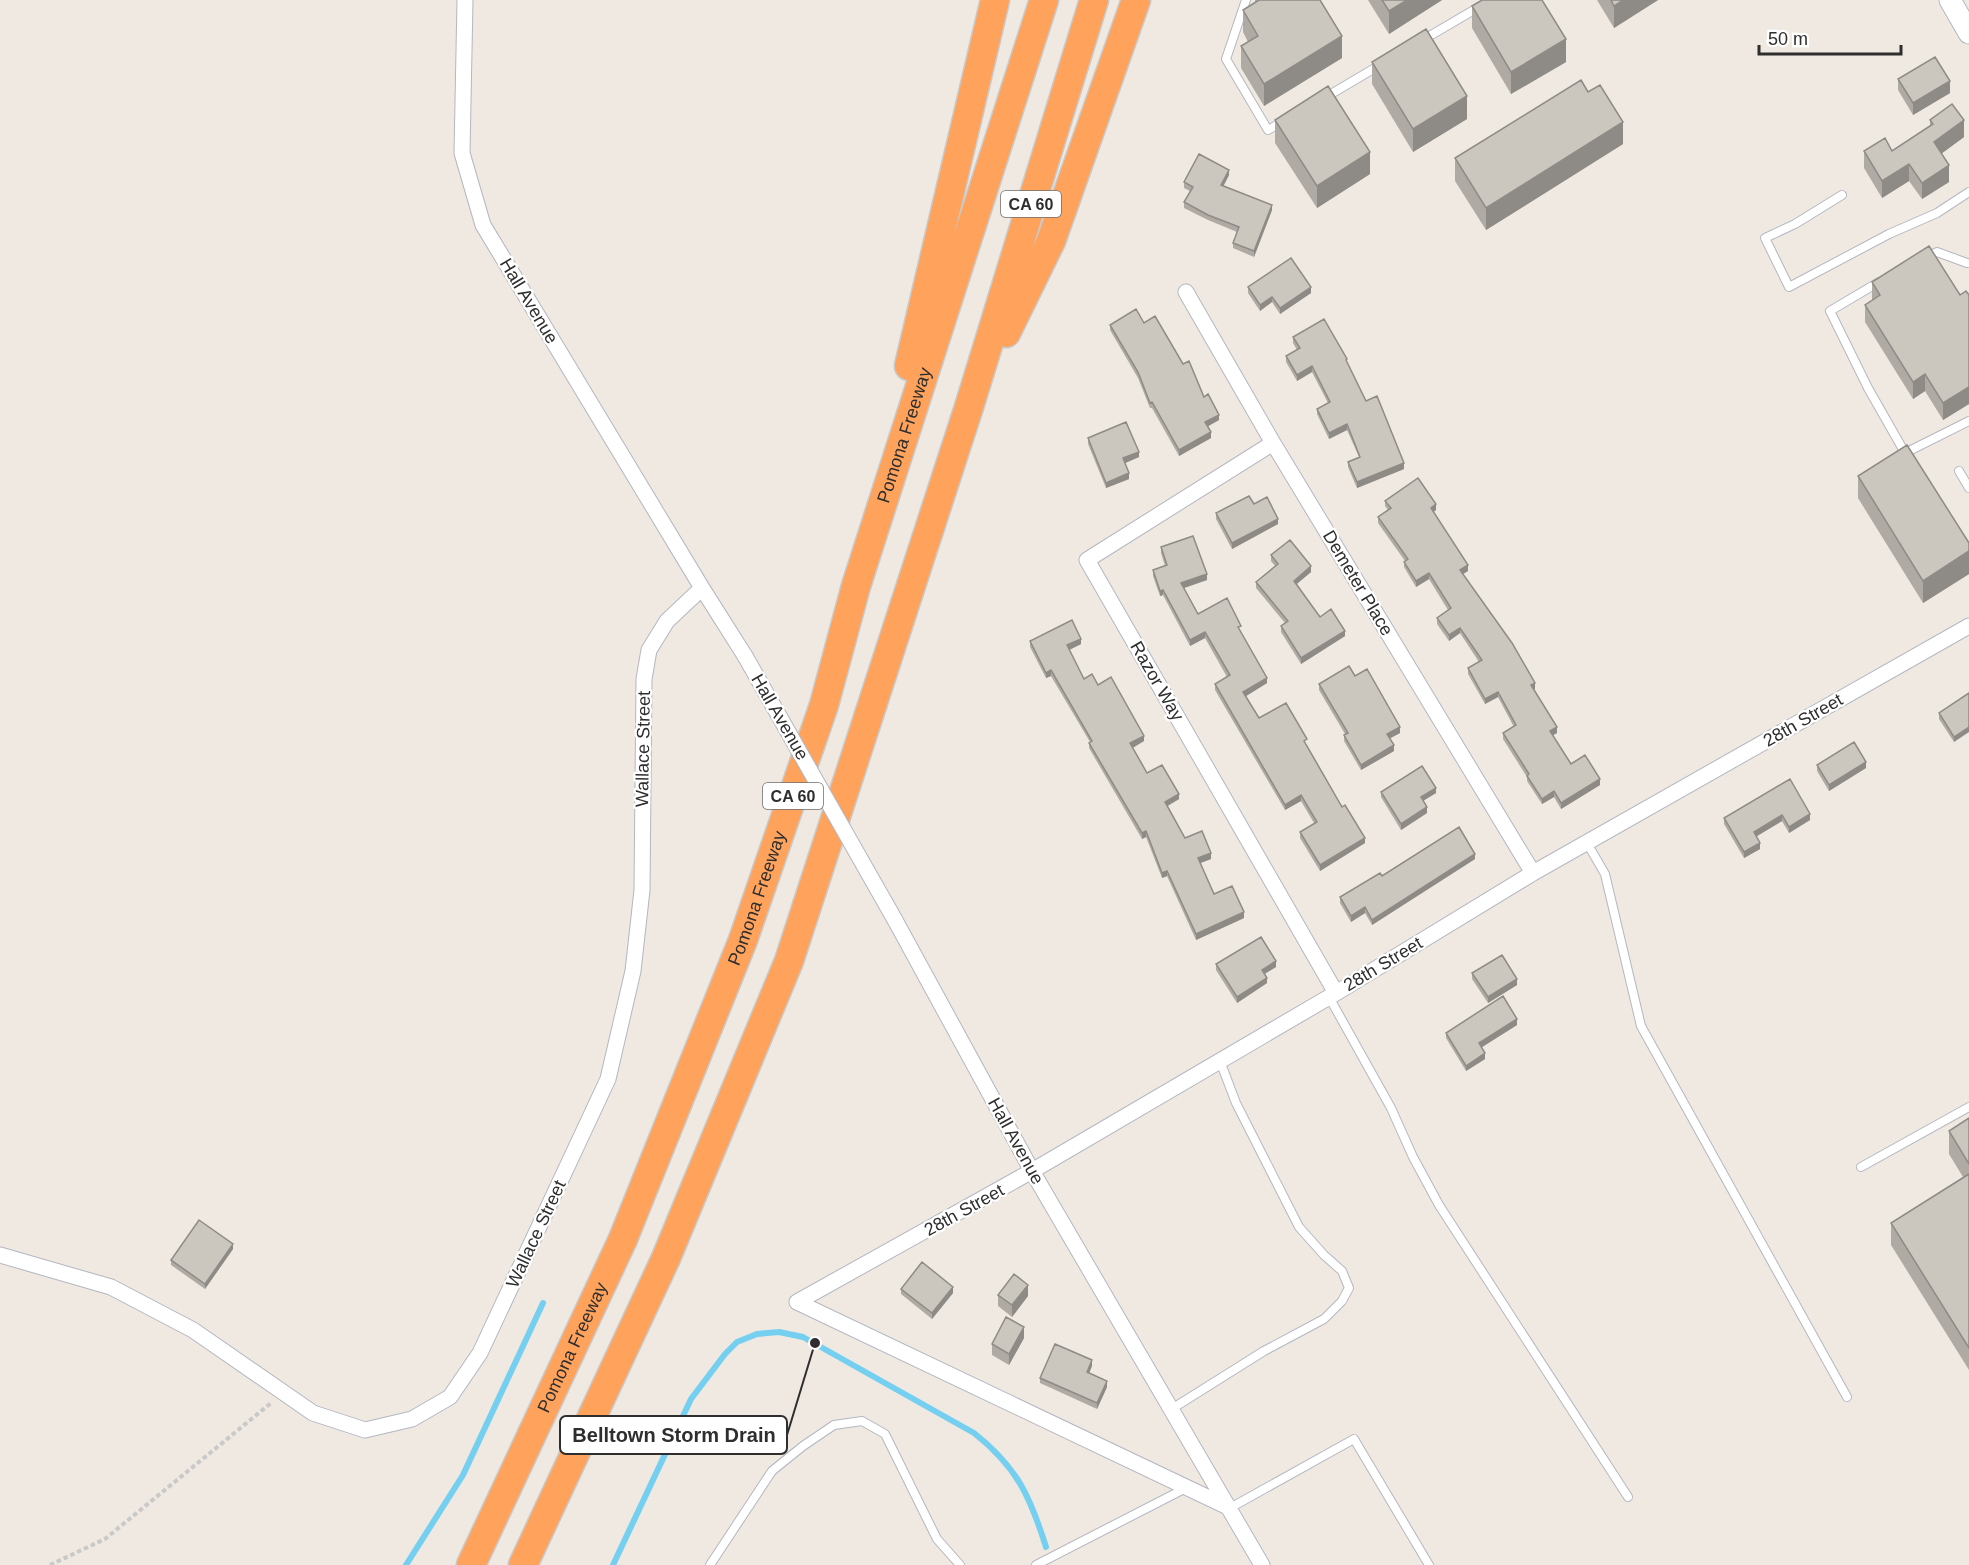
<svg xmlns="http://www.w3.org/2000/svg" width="1969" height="1565" font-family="Arial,sans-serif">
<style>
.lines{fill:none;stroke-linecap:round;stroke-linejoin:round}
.stream{stroke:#75cff0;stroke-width:6}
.lane-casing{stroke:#b4b7c1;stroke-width:10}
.street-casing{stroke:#b4b7c1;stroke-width:17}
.secondary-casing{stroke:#b4b7c1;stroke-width:23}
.highway-casing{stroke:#c9c9c9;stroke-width:31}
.path{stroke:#c9c9c9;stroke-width:4;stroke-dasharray:4.5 3;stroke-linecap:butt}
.lane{stroke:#fff;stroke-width:8}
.street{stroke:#fff;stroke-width:15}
.secondary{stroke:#fff;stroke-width:21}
.highway{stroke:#ffa35c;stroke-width:28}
.street-bridge-casing{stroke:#b4b7c1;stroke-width:17;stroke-linecap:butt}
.street-bridge{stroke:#fff;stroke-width:15}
.wall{fill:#afaba4}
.shaded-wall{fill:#8e8b86}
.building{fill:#cbc7bf;stroke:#8e8b86;stroke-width:1.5}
.labels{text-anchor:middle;stroke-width:4.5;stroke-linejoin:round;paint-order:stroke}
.shield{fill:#fff;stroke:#6d6d6d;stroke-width:1.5}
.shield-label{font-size:16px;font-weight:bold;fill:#2e2e2e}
.street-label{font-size:18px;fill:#2e2e2e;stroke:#fff}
.leader{fill:none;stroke:#2e2e2e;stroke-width:2}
.callout-dot{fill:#2e2e2e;stroke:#fff;stroke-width:2}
.callout{fill:#fff;stroke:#2e2e2e;stroke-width:2}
.callout-label{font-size:20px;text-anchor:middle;font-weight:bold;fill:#2e2e2e}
</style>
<rect width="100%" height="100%" fill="#efe9e1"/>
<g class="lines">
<path class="stream" d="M406,1565L463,1475L543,1303
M613,1565L691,1399L725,1354L737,1342L757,1334L779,1332L803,1337L974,1433C1017,1467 1030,1496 1046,1547"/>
<defs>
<path id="lane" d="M1246,0L1226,59L1268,130L1284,121
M1421,41L1491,0
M1326,97L1380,65
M1842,195L1795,224L1765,238L1789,287L1889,234L1937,213L1969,192
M1927,257L1937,252L1967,263
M1879,282L1830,311L1868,388L1905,453L1969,421
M1959,471L1969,488
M1587,843L1605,874L1641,1026L1847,1397
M1329,997L1391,1108L1413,1157L1439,1205L1628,1497
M1861,1167L1969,1107
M1170,1410L1264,1351L1324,1319L1342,1301L1349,1288L1342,1271L1324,1255L1299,1227L1236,1103L1220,1061
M1230,1508L1354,1439L1429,1565
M710,1565L772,1471L803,1446L834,1425L862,1421L885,1434L937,1539L960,1565
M1036,1565L1186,1488"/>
<path id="street" d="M465,0L462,153L483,225L702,588L745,656
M1186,292L1273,443L1533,873
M1273,443L1087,560L1336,993
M895,920L1032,1171L1262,1565
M0,1255L111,1287L193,1330L313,1413L365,1430L412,1419L450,1397L480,1353L608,1079L633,971L642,890L644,679L649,650L667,621L702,588
M797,1302L1032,1171L1336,993L1533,873L1969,626
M797,1302L1230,1508"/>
<path id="secondary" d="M1950,0L1969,33"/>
<g id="highway">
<path d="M1006,333L1051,241L1136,0"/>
<path d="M909,366L995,0"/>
<path id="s1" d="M471,1565L623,1239L743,940L824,705L856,586L1044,0"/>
<path d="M523,1565L666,1258L789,961L969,407L1094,0"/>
</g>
</defs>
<use href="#lane" class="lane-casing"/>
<use href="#street" class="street-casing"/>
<use href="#secondary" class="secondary-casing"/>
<use href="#highway" class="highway-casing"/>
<path class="path" d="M50,1565L105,1539L271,1403"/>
<use href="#lane" class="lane"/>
<use href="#street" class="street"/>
<use href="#secondary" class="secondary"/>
<use href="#highway" class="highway"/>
<defs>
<path id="street-bridge" d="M745,656L895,920"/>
</defs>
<use href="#street-bridge" class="street-bridge-casing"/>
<use href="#street-bridge" class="street-bridge"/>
</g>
<path class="wall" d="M1255,0H1320L1342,58L1264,106L1241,68V46L1248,42L1243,32V10L1255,2Z
M1368,0H1442L1389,34Z
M1597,0H1658L1614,28Z
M1472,6L1566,62L1511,94L1472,28Z
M1372,62L1467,119L1413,152L1372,84Z
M1898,79L1950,93L1913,115L1898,90Z
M1588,92L1623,144L1486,230L1455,181V158Z
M1275,120L1370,174L1317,208L1275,143Z
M1930,120L1964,137L1941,154L1949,182L1922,199L1909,181L1882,198L1864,168V151H1892L1930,126Z
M1229,175L1223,186L1272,210L1254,257L1233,248V243L1237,232L1208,220L1184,208V202L1190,191L1184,188V182Z
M1872,282L1969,295V404L1943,420L1925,391L1913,399L1865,322V305L1872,300Z
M1248,287L1311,293L1280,314L1272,302L1260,311L1248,293Z
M1144,323L1183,364L1219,420L1208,426L1211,438L1179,456L1152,408H1150L1138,378L1110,330V325Z
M1293,337L1347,364L1366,401L1404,469L1357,488L1348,467V462L1359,457L1347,430L1329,439L1317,414V409L1328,403L1312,372L1297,381L1286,362V356L1297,350L1293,343Z
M1088,438L1139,457L1125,463L1129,479L1106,488L1088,444Z
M1858,476L1969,543V574L1923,603L1858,498Z
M1385,501L1436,510L1434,512L1468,571L1462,574L1535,689H1534L1557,733L1552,735L1571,764L1600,785L1561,809L1554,797L1542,804L1527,781V777L1503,739V733L1514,727L1498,697L1485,704L1468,674V668L1479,662L1460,633L1449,641L1437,624V618L1448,610L1429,579L1416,587L1404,567V562L1405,561L1378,523V517L1388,510L1385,506Z
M1216,513L1278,524L1232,549L1216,519Z
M1161,547L1207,580L1184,588L1198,614L1241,631L1240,632L1267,683L1246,696L1259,718L1307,745L1342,807L1365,843L1320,871L1300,838V832L1314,823L1301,801L1285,810L1215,690V684L1227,677L1205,638L1190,646L1163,595L1160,596L1153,576V570L1165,566L1161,553Z
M1271,555L1311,572L1297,584L1320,617L1345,636L1301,664L1281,632V626L1285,623L1256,588V582L1275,566L1271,561Z
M1030,641L1081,644L1069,650L1084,679L1098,685L1144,741L1133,748L1147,773L1179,799L1168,806L1185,838L1211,859L1200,863L1214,894L1244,918L1196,940L1167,876L1162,878L1146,837L1142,839L1089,748V743L1090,742L1051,676L1046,678L1030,647Z
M1355,676L1400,733L1390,738L1394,751L1361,770L1344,741V735L1345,734L1319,690V684Z
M1969,693L1954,742L1939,719V713Z
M1817,765L1866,768L1829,791L1817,771Z
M1790,779L1810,820L1789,833L1782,821L1756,836L1760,849L1744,858L1724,824V818Z
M1381,792L1436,793L1423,801L1427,813L1401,830L1381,797Z
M1475,859L1372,925L1365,913L1351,922L1340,903V897L1382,876Z
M1216,964L1276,967L1265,974L1267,983L1237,1003L1216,970Z
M1472,973L1517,985L1488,1003L1472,979Z
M1517,1025L1482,1047L1485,1059L1466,1071L1446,1038V1033Z
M1969,1118V1370L1891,1245V1223L1963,1177L1949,1154V1131Z
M233,1249L205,1289L171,1265V1260Z
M901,1289L953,1293L932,1319L901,1294Z
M998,1295L1028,1296L1012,1317L998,1306Z
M1024,1338L1009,1365L992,1355V1344Z
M1092,1366L1089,1373L1107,1387L1097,1409L1040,1383V1378Z"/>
<path class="shaded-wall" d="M1407,0H1442L1389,34V11Z
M1623,0H1658L1614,28V6Z
M1342,36V58L1264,106V84Z
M1566,39V62L1511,94V72Z
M1950,81V93L1913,115V103Z
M1467,96V119L1413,152V129Z
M1964,120V137L1934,159V142Z
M1623,122V144L1486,230V208Z
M1370,152V174L1317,208V186Z
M1909,164V181L1882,198V181Z
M1949,165V182L1922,199V183Z
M1229,170V175L1221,191V185Z
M1272,205V210L1254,257V251Z
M1311,287V293L1280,314V308Z
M1272,297V302L1260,311V305Z
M1312,366V372L1297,381V375Z
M1925,374V391L1913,399V382Z
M1969,387V404L1943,420V403Z
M1219,415V420L1205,428V422Z
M1347,424V430L1329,439V433Z
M1211,432V438L1179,456V450Z
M1139,452V457L1123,464V458Z
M1404,463V469L1357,488V482Z
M1129,473V479L1106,488V483Z
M1436,504V510L1431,513V508Z
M1278,519V524L1232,549V543Z
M1969,551V574L1923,603V581Z
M1468,565V571L1460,576V570Z
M1311,566V572L1294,586V581Z
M1429,573V579L1416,587V581Z
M1207,574V580L1181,589V583Z
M1163,590V595L1160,596V591Z
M1460,628V633L1449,641V635Z
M1345,631V636L1301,664V658Z
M1205,632V638L1190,646V640Z
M1081,639V644L1067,651V645Z
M1051,670V676L1046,678V673Z
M1267,678V683L1243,698V692Z
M1535,683V689L1531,691V685Z
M1498,692V697L1485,704V699Z
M1400,727V733L1387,740V734Z
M1557,727V733L1550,737V731Z
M1969,727V732L1954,742V737Z
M1144,736V741L1130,749V743Z
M1394,745V751L1361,770V765Z
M1866,762V768L1829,791V785Z
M1600,779V785L1561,809V803Z
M1436,788V793L1421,802V797Z
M1554,791V797L1542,804V799Z
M1179,794V799L1165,807V802Z
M1301,795V801L1285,810V805Z
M1427,807V813L1401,830V824Z
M1810,814V820L1789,833V827Z
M1782,815V821L1754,838V832Z
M1146,831V837L1142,839V833Z
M1365,838V843L1320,871V865Z
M1760,843V849L1744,858V852Z
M1211,853V859L1198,864V858Z
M1475,854V859L1372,925V920Z
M1167,871V876L1162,878V873Z
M1365,907V913L1351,922V916Z
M1244,912V918L1196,940V934Z
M1276,961V967L1262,975V970Z
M1267,978V983L1237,1003V997Z
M1517,979V985L1488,1003V997Z
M1517,1019V1025L1479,1049V1043Z
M1485,1053V1059L1466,1071V1066Z
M233,1244V1249L205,1289V1284Z
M1028,1285V1296L1012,1317V1305Z
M953,1287V1293L932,1319V1313Z
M1024,1327V1338L1009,1365V1354Z
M1092,1360V1366L1087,1378V1372Z
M1107,1381V1387L1097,1409V1403Z"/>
<path class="building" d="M1259,0H1320L1342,36L1264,84L1241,46L1258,36L1243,10Z
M1382,0H1407L1389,11Z
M1482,0H1542L1566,39L1511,72L1472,6Z
M1611,0H1623L1614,6Z
M1426,29L1467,96L1413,129L1372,62Z
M1935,57L1950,81L1913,103L1898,79Z
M1581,80L1588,92L1600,85L1623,122L1486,208L1455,158Z
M1328,86L1370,152L1317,186L1275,120Z
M1952,104L1964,120L1934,142L1949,165L1922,183L1909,164L1882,181L1864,151L1885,138L1892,151L1933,124L1930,120Z
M1199,154L1229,170L1221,185L1272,205L1254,251L1233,243L1239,227L1208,215L1184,202L1193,187L1184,182Z
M1929,246L1960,295L1966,291L1969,295V387L1943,403L1925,374L1913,382L1865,305L1880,295L1872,282Z
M1291,258L1311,287L1280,308L1272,297L1260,305L1248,287Z
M1136,309L1144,323L1155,316L1183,364L1189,361L1204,397L1208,394L1219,415L1205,422L1211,432L1179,450L1152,402L1150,403L1138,372L1110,325Z
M1324,319L1347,359L1346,360L1366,401L1377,396L1404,463L1357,482L1348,462L1360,457L1347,424L1329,433L1317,409L1330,402L1312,366L1297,375L1286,356L1300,348L1293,337Z
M1126,422L1139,452L1123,458L1129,473L1106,483L1088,438Z
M1907,445L1969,543V551L1923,581L1858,476Z
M1418,478L1436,504L1431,508L1468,565L1460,570L1512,643L1535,683L1531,685L1557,727L1550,731L1571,764L1585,755L1600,779L1561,803L1554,791L1542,799L1527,776L1529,774L1503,733L1516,725L1498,692L1485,699L1468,668L1482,660L1460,628L1449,635L1437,618L1451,608L1429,573L1416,581L1404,562L1408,559L1378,517L1391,508L1385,501Z
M1249,496L1254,504L1267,497L1278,519L1232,543L1216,513Z
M1193,536L1207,574L1181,583L1198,614L1227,598L1241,626L1238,627L1267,678L1243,692L1259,718L1286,703L1307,739L1304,741L1342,807L1345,805L1365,838L1320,865L1300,832L1317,822L1301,795L1285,805L1215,684L1230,675L1205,632L1190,640L1163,590L1160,591L1153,570L1167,565L1161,547Z
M1290,540L1311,566L1294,581L1320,617L1331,609L1345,631L1301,658L1281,626L1288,621L1256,582L1278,564L1271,555Z
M1072,620L1081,639L1067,645L1084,679L1092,674L1098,685L1111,677L1144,736L1130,743L1147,773L1162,765L1179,794L1165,802L1185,838L1202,831L1211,853L1198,858L1214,894L1232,886L1244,912L1196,934L1167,871L1162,873L1146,831L1142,833L1089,743L1092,741L1051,670L1046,673L1030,641Z
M1349,666L1355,676L1367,669L1400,727L1387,734L1394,745L1361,765L1344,735L1348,733L1319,684Z
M1969,693V727L1954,737L1939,713Z
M1854,742L1866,762L1829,785L1817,765Z
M1422,766L1436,788L1421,797L1427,807L1401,824L1381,792Z
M1790,779L1810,814L1789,827L1782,815L1754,832L1760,843L1744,852L1724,818Z
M1459,827L1475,854L1372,920L1365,907L1351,916L1340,897L1380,873L1382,876Z
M1261,937L1276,961L1262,970L1267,978L1237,997L1216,964Z
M1502,955L1517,979L1488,997L1472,973Z
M1503,996L1517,1019L1479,1043L1485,1053L1466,1066L1446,1033Z
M1969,1118V1164L1949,1131Z
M1969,1174V1348L1891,1223Z
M199,1220L233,1244L205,1284L171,1260Z
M922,1262L953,1287L932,1313L901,1289Z
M1014,1274L1028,1285L1012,1305L998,1295Z
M1006,1317L1024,1327L1009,1354L992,1344Z
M1055,1344L1092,1360L1087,1372L1107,1381L1097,1403L1040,1378Z"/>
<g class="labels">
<g class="shield">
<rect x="1001" y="191" width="60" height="26" rx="4.5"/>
<rect x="763" y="783" width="60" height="26" rx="4.5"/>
</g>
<g class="shield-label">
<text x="1031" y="210">CA 60</text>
<text x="793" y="802">CA 60</text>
</g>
<g class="street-label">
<text transform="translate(529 301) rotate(59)" y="6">Hall Avenue</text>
<text dy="6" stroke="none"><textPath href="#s1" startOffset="1212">Pomona Freeway</textPath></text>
<text transform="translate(1358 583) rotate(59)" y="6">Demeter Place</text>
<text transform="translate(1157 681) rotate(60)" y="6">Razor Way</text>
<text transform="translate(780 717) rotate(60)" y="6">Hall Avenue</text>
<text transform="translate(1803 720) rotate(-30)" y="6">28th Street</text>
<text transform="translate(643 749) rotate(-89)" y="6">Wallace Street</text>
<text dy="6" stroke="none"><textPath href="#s1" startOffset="726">Pomona Freeway</textPath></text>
<text transform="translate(1383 964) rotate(-31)" y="6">28th Street</text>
<text transform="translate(1016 1141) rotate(61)" y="6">Hall Avenue</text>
<text transform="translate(964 1210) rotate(-29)" y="6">28th Street</text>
<text transform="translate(536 1234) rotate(-65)" y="6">Wallace Street</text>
<text dy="6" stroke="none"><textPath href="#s1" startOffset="240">Pomona Freeway</textPath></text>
</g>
</g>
<path class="leader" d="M815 1343L787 1435"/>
<circle class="callout-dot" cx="815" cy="1343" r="6"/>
<rect class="callout" x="560" y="1416" width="227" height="38" rx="6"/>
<g class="callout-label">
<text x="674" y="1442">Belltown Storm Drain</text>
</g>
<path d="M1759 45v9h142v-9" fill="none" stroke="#2e2e2e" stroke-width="3"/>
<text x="1768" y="45" font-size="18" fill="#2e2e2e" stroke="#ffffff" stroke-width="4.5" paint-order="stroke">50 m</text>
</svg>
